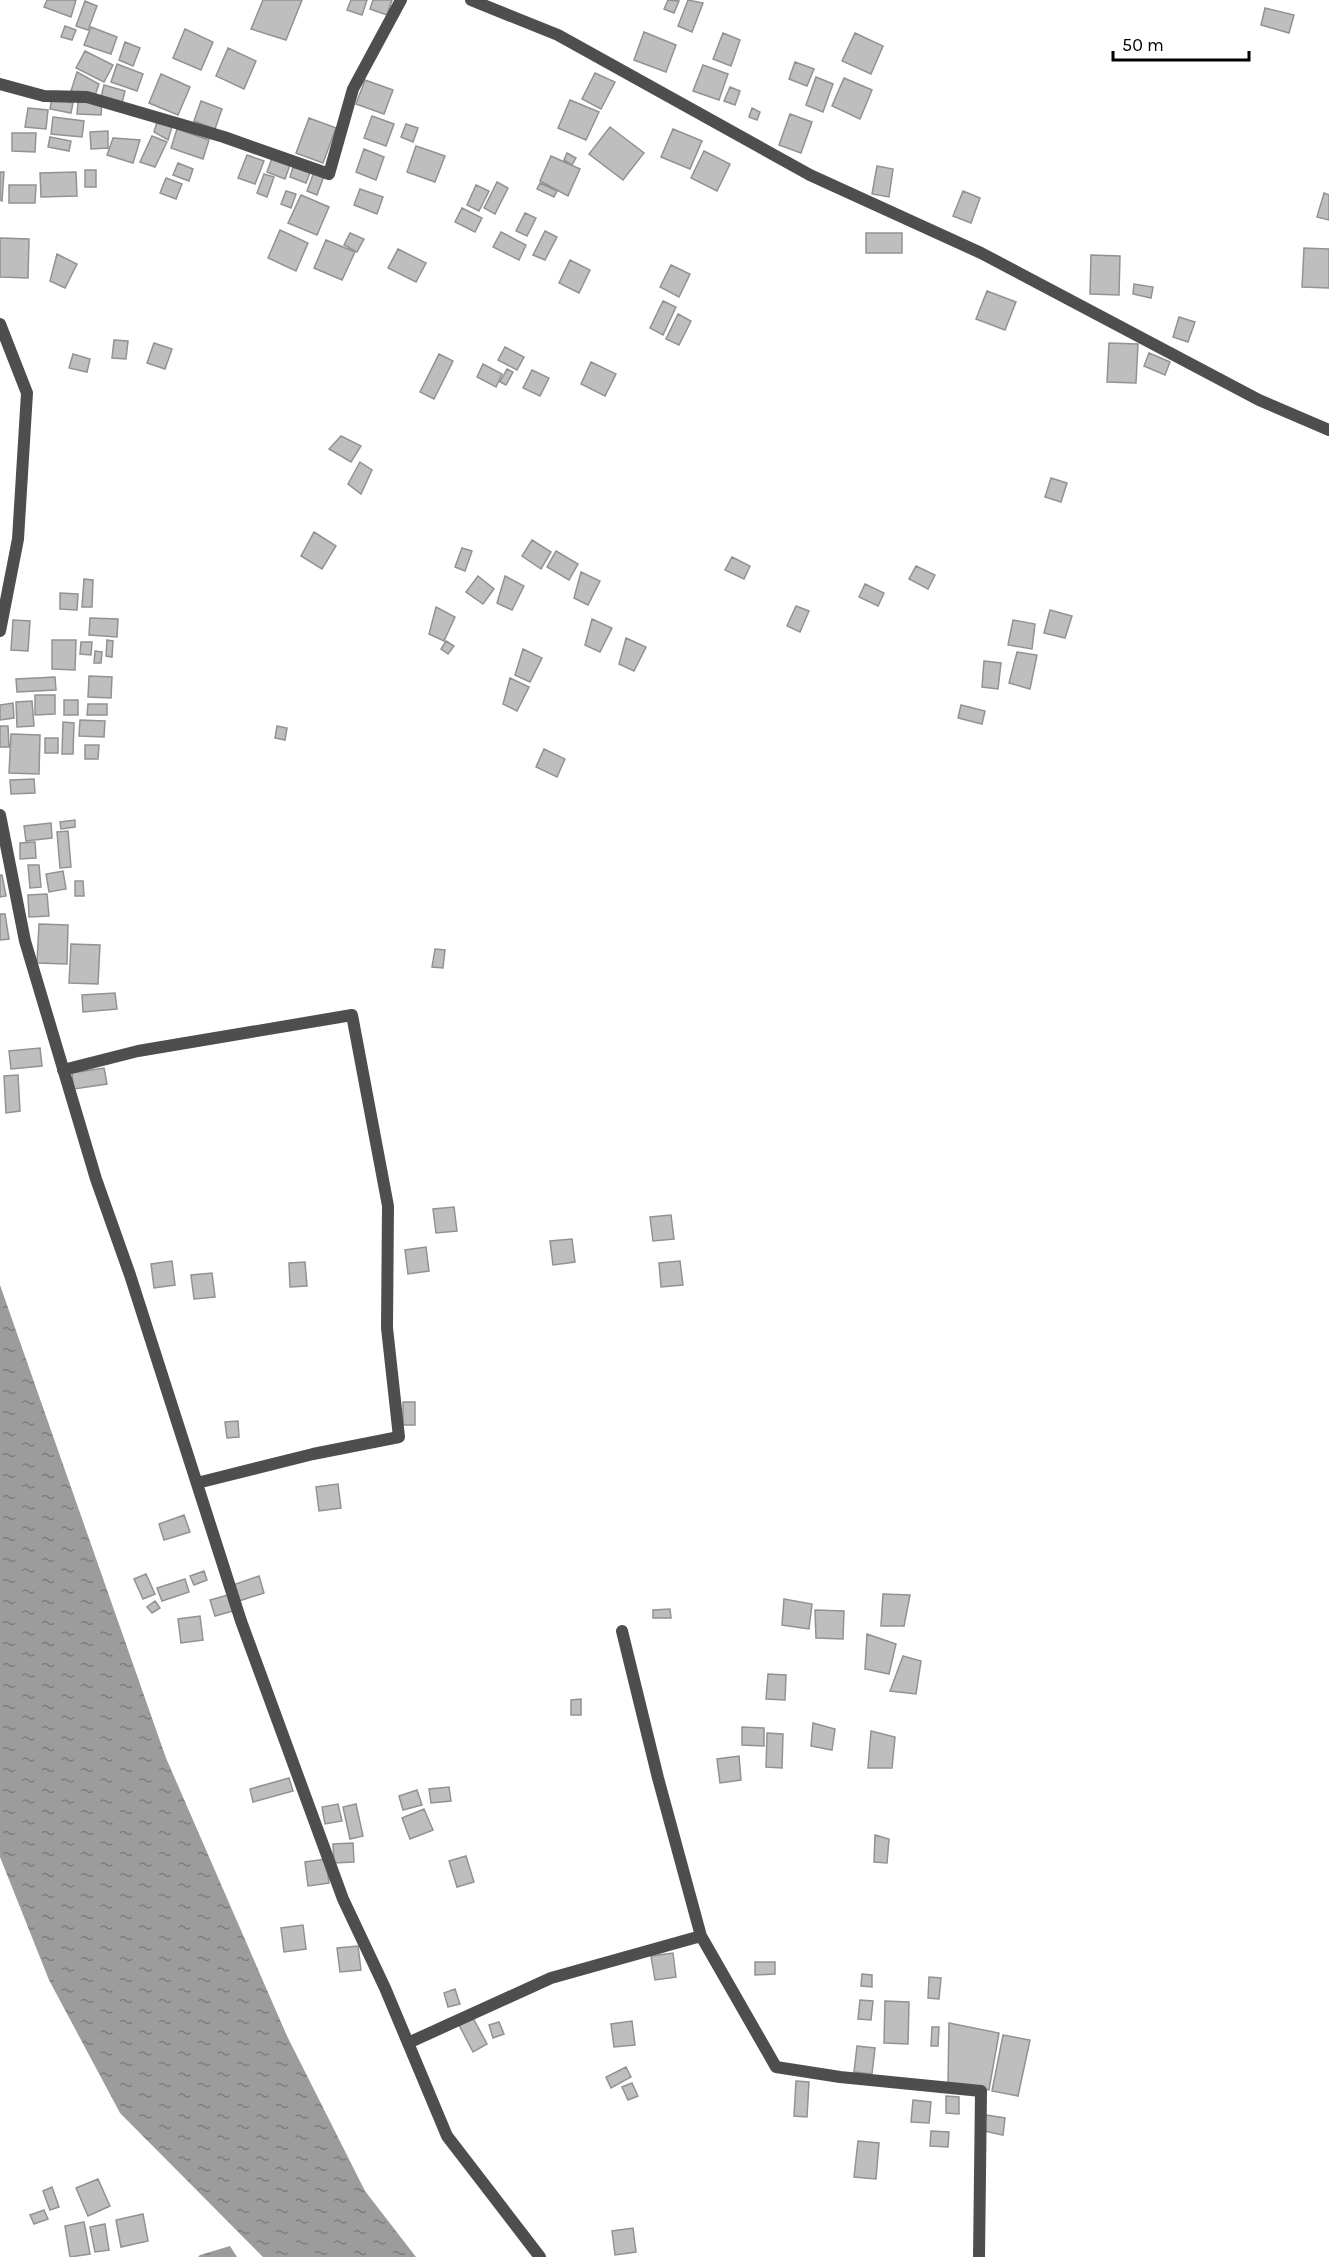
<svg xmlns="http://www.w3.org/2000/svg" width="1329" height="2257" font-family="Karla,sans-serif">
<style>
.water{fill:url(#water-ripples)}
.building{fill:#bebebe;stroke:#929292;stroke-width:1.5}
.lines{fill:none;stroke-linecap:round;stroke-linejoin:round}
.street{stroke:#4e4e4e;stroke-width:12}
</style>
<defs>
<pattern id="water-ripples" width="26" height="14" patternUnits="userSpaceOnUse" patternTransform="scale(1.5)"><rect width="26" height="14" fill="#9c9c9c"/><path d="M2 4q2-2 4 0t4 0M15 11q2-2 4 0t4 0" fill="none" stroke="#7d7d7d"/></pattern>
</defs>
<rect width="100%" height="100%" fill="#fff"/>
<path class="water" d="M0,1285L166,1758L287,2036L365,2191L416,2257H263L120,2113L49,1980L0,1857Z
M230,2246L237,2257H198L200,2255Z"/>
<path class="building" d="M47,0H76L71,17L44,7Z
M263,0H302L286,40L251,29Z
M351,0H367L362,15L347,10Z
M373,0H392L387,15L370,9Z
M668,0L679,1L674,13L664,9Z
M688,0L703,3L692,32L678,26Z
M85,1L97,6L88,30L76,26Z
M1265,8L1294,15L1289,33L1261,25Z
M65,26L76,30L72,40L61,37Z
M91,27L117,37L111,54L84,45Z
M185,29L213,42L201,70L173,58Z
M644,32L676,45L666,72L634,60Z
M723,33L740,40L731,66L713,59Z
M855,33L883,46L871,74L842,61Z
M125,42L140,48L133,66L119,60Z
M228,48L256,61L244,89L216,76Z
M85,51L113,65L104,82L76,68Z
M795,62L814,69L807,86L789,79Z
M117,64L143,74L137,91L111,82Z
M703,65L728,74L719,100L693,91Z
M77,72L99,84L94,98L71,91Z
M595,73L615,82L601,109L582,99Z
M161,74L190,87L178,115L149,103Z
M816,77L833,84L823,112L806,105Z
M844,78L872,90L860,119L832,106Z
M365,80L393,90L384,114L356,104Z
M104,85L125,91L122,103L101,97Z
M730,87L740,91L735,105L724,101Z
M52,99L73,103L71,113L50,109Z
M570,100L599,112L586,140L558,128Z
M201,101L222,109L215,129L194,121Z
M78,102L102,103L101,115L77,114Z
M28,108L48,110L46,129L25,127Z
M752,108L760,112L757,120L749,117Z
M790,114L812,122L801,153L779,145Z
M372,116L394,124L386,146L364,138Z
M53,117L84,121L82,137L51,134Z
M309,118L336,128L323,163L296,153Z
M157,122L172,127L168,140L154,132Z
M406,124L418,128L413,142L401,137Z
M610,127L644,153L623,180L589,154Z
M177,129L209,140L203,159L171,148Z
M673,129L702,141L690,169L661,157Z
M108,131V148L91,149L90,132Z
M12,133H36L35,152L12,151Z
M152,136L167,142L155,167L140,162Z
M50,137L71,141L69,151L48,147Z
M113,138L140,140L133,163L107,155Z
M416,146L445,156L435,182L407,172Z
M364,149L384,157L376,180L356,172Z
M704,151L730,164L717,191L691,178Z
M567,153L576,158L572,165L564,160Z
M247,155L264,161L255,184L238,178Z
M551,156L580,169L568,196L540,181Z
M272,158L290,165L285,179L267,172Z
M178,163L193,169L189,181L173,175Z
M877,166L893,169L889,197L872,194Z
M293,167L310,173L306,183L290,177Z
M85,170H96V187H85Z
M0,172H4L2,201L0,200Z
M76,172L77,196L41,197L40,173Z
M314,172L324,176L317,195L307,191Z
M264,174L274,177L267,197L257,193Z
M166,178L182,184L176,199L160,193Z
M497,182L508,188L495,214L484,208Z
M540,183L557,191L554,197L537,189Z
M9,185H36L35,203H9Z
M476,185L489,191L479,211L467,205Z
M360,189L383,197L377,214L354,205Z
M286,191L296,194L291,208L281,204Z
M963,191L980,198L971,223L953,216Z
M1324,193L1329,195V220L1317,217Z
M301,195L329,207L317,235L288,223Z
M462,208L482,218L475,232L455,222Z
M525,213L536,218L527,236L516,231Z
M280,230L308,243L296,271L268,258Z
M545,231L557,237L545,260L533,255Z
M501,232L526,245L519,260L493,247Z
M350,233L364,239L357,252L344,245Z
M866,233H902V253H866Z
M0,238L29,239L28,278L0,277Z
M326,240L355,252L342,280L314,268Z
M1304,248L1329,249V288L1302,287Z
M398,249L426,263L416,282L388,268Z
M57,254L77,264L65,288L50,281Z
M1091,255L1120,256L1119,295L1090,294Z
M570,260L590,270L579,293L559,283Z
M671,265L690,274L679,297L660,287Z
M1134,284L1153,287L1151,298L1133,294Z
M987,291L1016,302L1005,330L976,319Z
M663,301L676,307L663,335L650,328Z
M678,314L691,321L679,345L666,339Z
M1179,317L1195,322L1188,342L1173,337Z
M114,340L128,341L126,359L112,358Z
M154,343L172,349L165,369L147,363Z
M1109,343L1138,344L1136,383L1107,382Z
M505,347L524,357L517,370L498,360Z
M1149,353L1170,362L1165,375L1144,366Z
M73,354L90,359L87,372L69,368Z
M439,354L453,361L434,399L420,392Z
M591,362L616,374L605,396L581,384Z
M483,364L502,374L496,387L477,377Z
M507,369L513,372L506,385L500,382Z
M532,370L549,378L540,396L523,388Z
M341,436L361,446L351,462L329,449Z
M360,462L372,470L361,494L348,484Z
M1051,478L1067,483L1061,502L1045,497Z
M314,532L336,546L322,569L301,556Z
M532,540L551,552L541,569L522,556Z
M462,548L472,551L465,571L455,567Z
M556,551L578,564L569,580L547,567Z
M732,557L750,566L744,579L725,570Z
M916,566L935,575L928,589L909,579Z
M581,572L600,581L588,605L574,598Z
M478,576L494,589L483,604L466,592Z
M505,576L524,586L512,610L497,603Z
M84,579L93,580L92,607H82Z
M865,584L884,593L878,606L859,597Z
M60,593L78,594L77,610L60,609Z
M796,606L809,611L800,632L787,626Z
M436,607L455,617L444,641L429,634Z
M1050,610L1072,616L1065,638L1044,633Z
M90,618L118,619L117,637L89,635Z
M592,619L612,628L600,652L585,645Z
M13,620L30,621L28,651L11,650Z
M1013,620L1035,624L1032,649L1008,645Z
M626,638L646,647L634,671L619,664Z
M52,640H76L75,670L52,669Z
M107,640L113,641L112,657L106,656Z
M446,641L454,646L448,654L441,649Z
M81,642H92L91,655L80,654Z
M523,649L542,658L530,682L515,675Z
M95,651L102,652L101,663H94Z
M1017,652L1037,655L1030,689L1009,683Z
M984,661L1001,663L998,689L982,687Z
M89,676L112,677L111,698L88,697Z
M55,677L56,690L17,692L16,679Z
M510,678L529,687L517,711L503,704Z
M35,695H55V714L35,715Z
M64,700H78V715H64Z
M32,701L34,726L17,727L16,702Z
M13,703L14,718L0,720V705Z
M88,704H107V715H87Z
M961,705L985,711L982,724L958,718Z
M80,720L105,721L104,737L79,736Z
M63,722L74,723L73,754H62Z
M0,726H8L9,747H0Z
M277,726L287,728L285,740L275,738Z
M11,734L40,735L39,774L9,773Z
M45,738H58V753H45Z
M85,745H99L98,759H85Z
M544,749L565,759L557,777L536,767Z
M34,779L35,793L11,794L10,780Z
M75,820V827L61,829L60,822Z
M51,823L52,838L26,841L24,826Z
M68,831L71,867L60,868L57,832Z
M35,842L36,858L20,859V843Z
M28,865H39L41,887L30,888Z
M63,871L66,889L49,892L46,874Z
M0,875H2L6,896L0,897Z
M75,881H83L84,896H75Z
M47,894L49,916L29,917L28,895Z
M0,914H5L9,939L0,940Z
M39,924L68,925L67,964L37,963Z
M71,944L100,945L98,984L69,983Z
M435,949L445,950L443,968L432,967Z
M115,993L117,1009L83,1012L82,995Z
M40,1048L42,1066L11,1069L9,1051Z
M104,1068L107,1084L74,1089L72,1073Z
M18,1075L20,1111L6,1113L4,1076Z
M454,1207L457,1231L436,1233L433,1209Z
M671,1215L674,1239L653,1241L650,1217Z
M572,1239L575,1262L553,1265L550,1241Z
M426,1247L429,1271L408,1274L405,1250Z
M172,1261L175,1285L154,1288L151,1264Z
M680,1261L683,1285L661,1287L659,1263Z
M305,1262L307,1286L290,1287L289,1263Z
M212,1273L215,1297L194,1299L191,1275Z
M403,1402H415V1425H403Z
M238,1421L239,1437L227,1438L225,1422Z
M338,1484L341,1508L319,1511L316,1487Z
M184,1515L190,1532L164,1540L159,1524Z
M204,1571L207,1580L194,1585L190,1576Z
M146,1574L155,1594L143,1599L134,1579Z
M259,1576L264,1593L239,1601L233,1585Z
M185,1579L189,1592L162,1601L157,1588Z
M883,1594L910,1595L904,1626H881Z
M228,1595L233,1611L215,1616L210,1600Z
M784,1599L812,1604L809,1629L782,1625Z
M155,1601L160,1608L152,1613L147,1607Z
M670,1609L671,1618H653V1610Z
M815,1610L844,1611L843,1639L816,1638Z
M200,1616L203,1640L181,1643L178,1619Z
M867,1634L896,1644L889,1674L865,1669Z
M903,1656L921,1661L916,1694L890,1691Z
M768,1674L786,1675L785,1700L766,1699Z
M581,1699V1715H571V1700Z
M813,1723L835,1729L832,1750L811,1746Z
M742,1727L764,1728V1746L742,1745Z
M871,1731L895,1737L892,1768H868Z
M767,1733L783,1734L782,1768L766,1767Z
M739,1756L741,1780L720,1783L717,1759Z
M289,1778L293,1791L253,1802L250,1789Z
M449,1787L451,1801L431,1803L429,1789Z
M417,1790L422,1805L403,1810L399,1796Z
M338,1804L342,1821L325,1824L322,1807Z
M356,1804L363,1836L350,1839L343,1807Z
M424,1809L433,1830L410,1839L402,1818Z
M875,1835L889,1839L887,1863L874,1862Z
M353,1843L354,1862L334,1863L333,1844Z
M466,1856L474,1882L457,1887L449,1861Z
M326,1859L329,1883L308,1886L305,1862Z
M303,1925L306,1949L284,1952L281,1928Z
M358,1946L361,1970L340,1972L337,1948Z
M673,1953L676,1977L655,1980L651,1956Z
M755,1962H775V1974L755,1975Z
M862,1974L872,1975V1987L861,1986Z
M929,1977L941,1978L939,1999L928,1998Z
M455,1989L460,2004L448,2007L444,1993Z
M860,2000L873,2001L871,2020L858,2019Z
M885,2001L909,2002L908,2044L884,2043Z
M473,2018L487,2044L473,2052L459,2025Z
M632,2021L635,2045L614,2047L611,2024Z
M499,2022L504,2034L493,2038L489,2025Z
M949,2023L999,2033L989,2090L948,2084Z
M932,2027H939L938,2046H931Z
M1003,2035L1030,2040L1018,2096L992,2091Z
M857,2046L875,2048L872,2074L854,2072Z
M626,2067L631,2077L611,2088L606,2077Z
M796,2081L809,2082L807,2117L794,2116Z
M632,2083L638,2096L628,2100L622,2087Z
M946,2096L959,2097V2114L946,2113Z
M913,2100L931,2102L929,2123L911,2122Z
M986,2115L1005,2118L1003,2135L984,2131Z
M931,2131L949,2132L948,2147L930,2146Z
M858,2141L879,2143L876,2179L854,2177Z
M98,2179L110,2206L88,2216L76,2188Z
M52,2187L59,2207L50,2210L43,2191Z
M44,2210L48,2219L34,2224L30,2215Z
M143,2214L148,2241L121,2247L116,2220Z
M84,2222L90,2254L70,2257L65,2226Z
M105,2224L109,2250L95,2252L90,2227Z
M633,2228L636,2252L615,2255L612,2231Z"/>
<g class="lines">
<path class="street" d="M471,0L558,35L810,175L981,253L1259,400L1329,430
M0,84L44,96L87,97L224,137L329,174L353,89L401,0
M0,324L27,393L18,539L0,631
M0,815L25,941L96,1179L130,1275L241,1621L343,1899L385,1988L447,2136L540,2257
M63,1070L138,1051L352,1015L388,1206L387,1328L399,1437L313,1454L197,1483
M622,1631L658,1778L701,1936L776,2067L840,2077L981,2091L979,2257
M408,2043L551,1978L701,1936"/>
</g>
<path d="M1113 51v9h136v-9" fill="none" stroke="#000000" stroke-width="3"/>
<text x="1122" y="51" font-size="18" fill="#000000" stroke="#ffffff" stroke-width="4.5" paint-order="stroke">50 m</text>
</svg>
